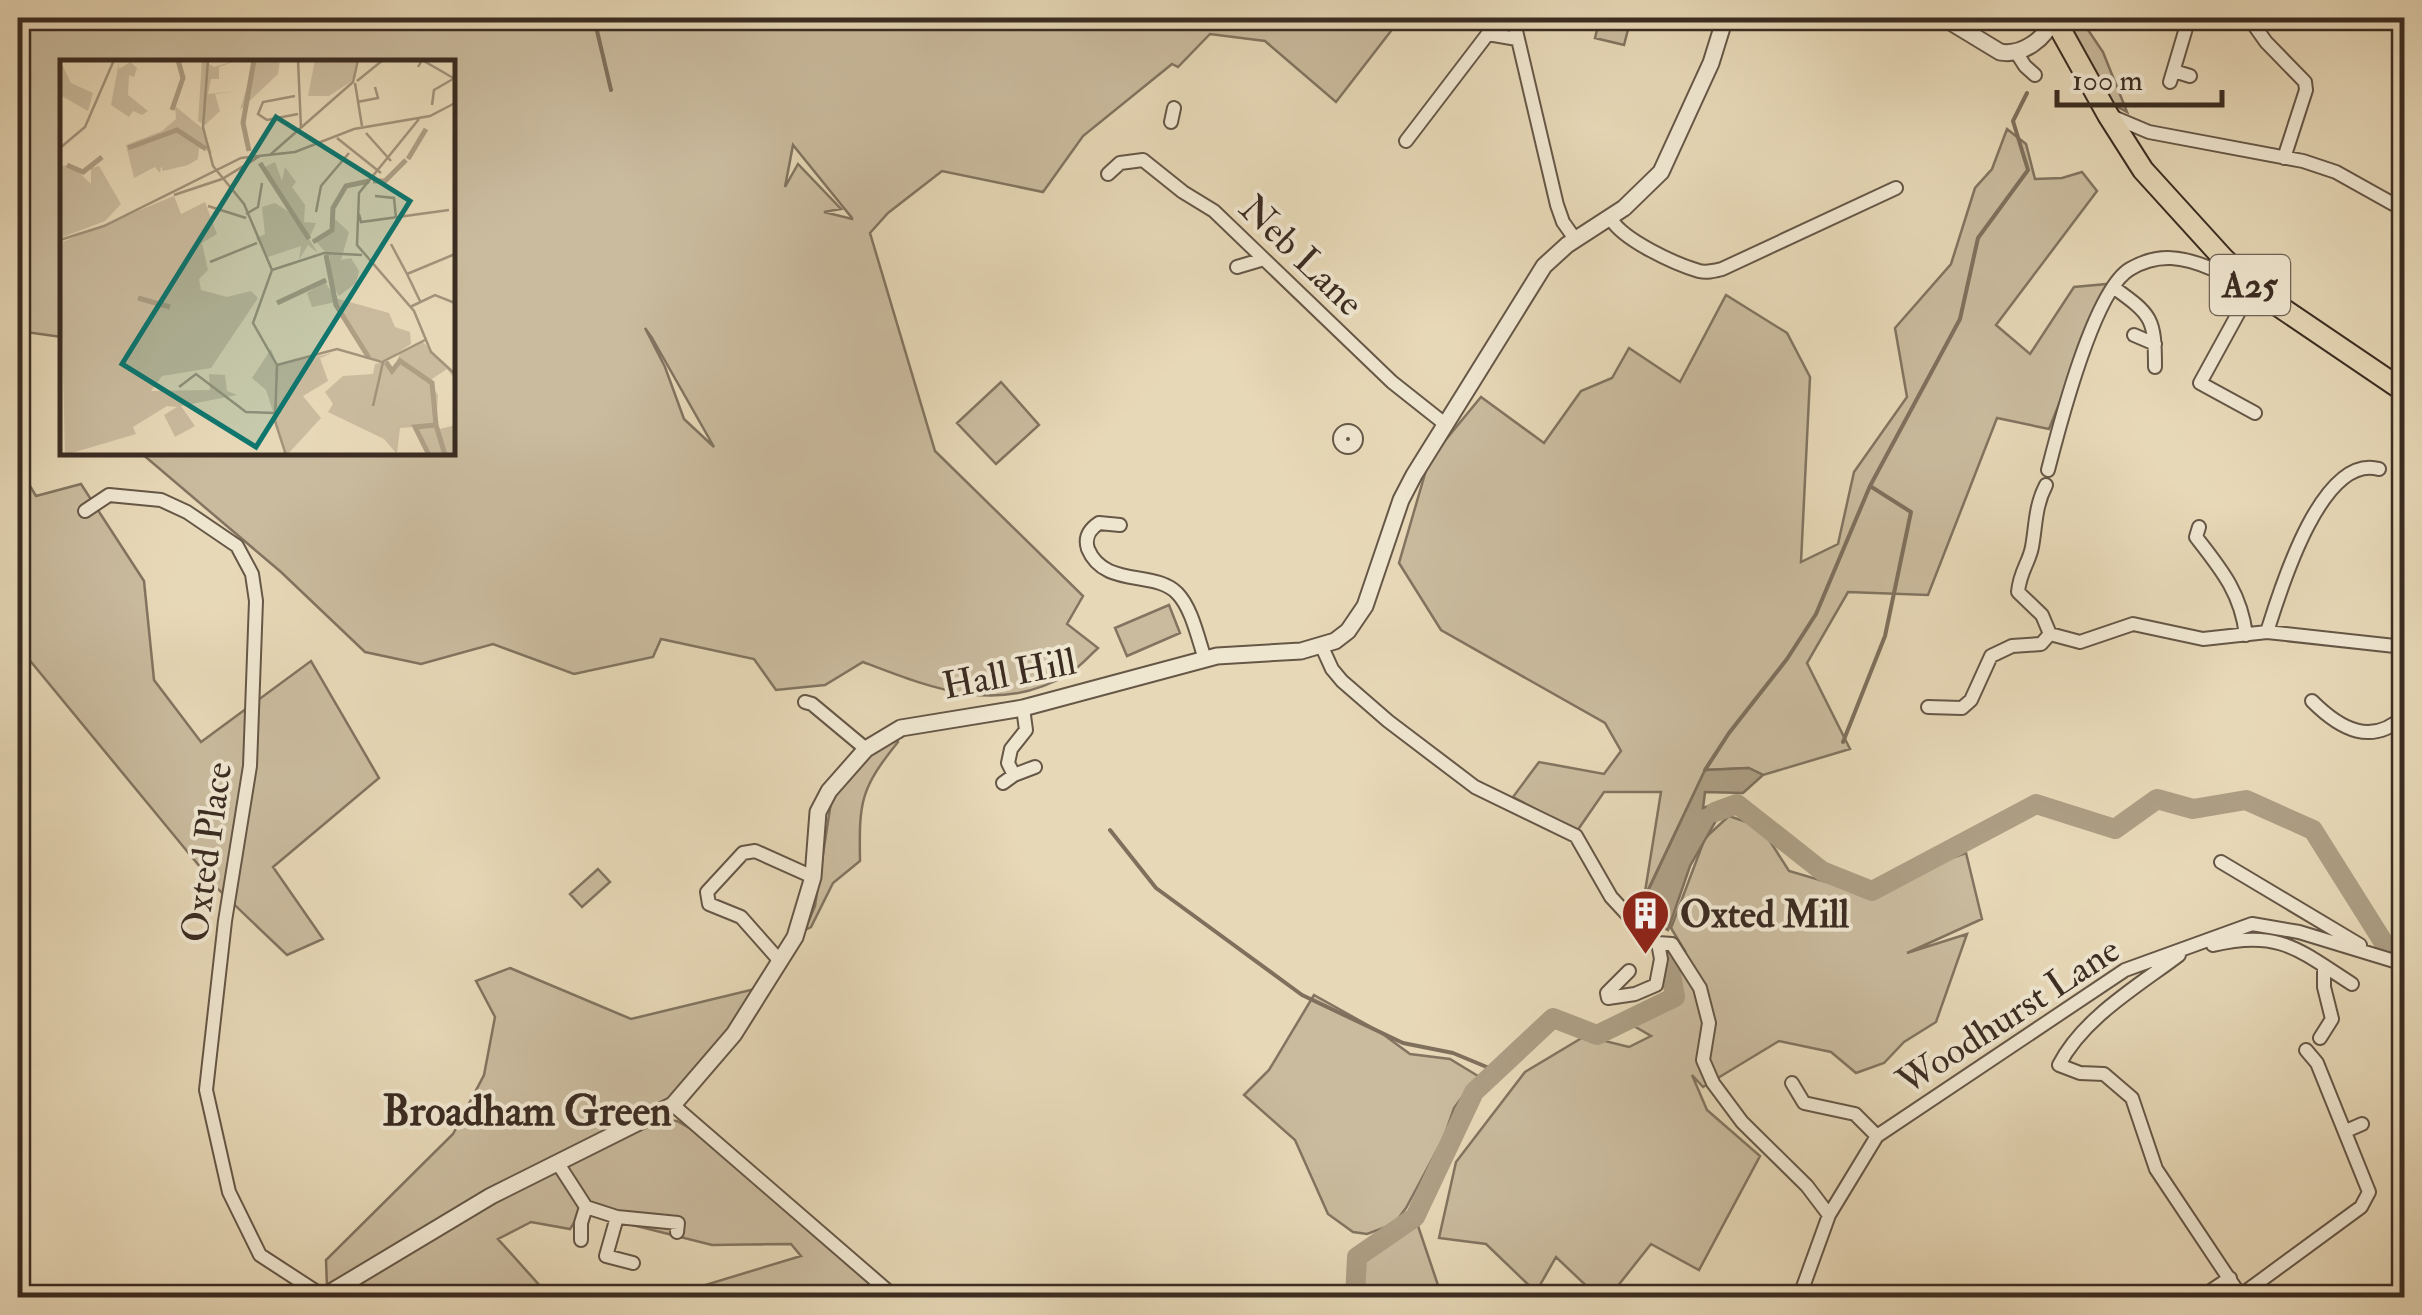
<svg xmlns="http://www.w3.org/2000/svg" width="2422" height="1315" font-family="'IM FELL Double Pica',serif">
<style>
.green{fill:#cabb9e;stroke:#827460;stroke-width:2.5;fill-rule:evenodd}
.water{fill:#ad9e84;stroke:#7f705d;stroke-width:2.5}
.lines{fill:none;stroke-linecap:round;stroke-linejoin:round}
.stream{stroke:#7f705d;stroke-width:4}
.river{stroke:#ad9e84;stroke-width:20}
.minor-casing{stroke:#665747;stroke-width:16}
.tertiary-casing{stroke:#665747;stroke-width:19}
.primary-casing{stroke:#3b2c22;stroke-width:24}
.minor{stroke:#efe6d0;stroke-width:12}
.tertiary{stroke:#efe6d0;stroke-width:15}
.primary{stroke:#e7d8b7;stroke-width:20}
.labels{text-anchor:middle;stroke-width:8;stroke-linejoin:round;paint-order:stroke}
.shield{fill:#efe6d0;stroke:#716456;stroke-width:2.5}
.shield-label{font-size:35px;font-weight:bold;fill:#3b2c22}
.street-label{font-size:38px;fill:#3b2c22;stroke:#efe6d0}
.poi-label{font-size:38px;font-weight:bold;fill:#3b2c22;stroke:#efe6d0;text-anchor:start}
.quarter-label{font-size:42px;font-weight:bold;fill:#3b2c22;stroke:#efe6d0}
.inset-river{fill:none;stroke:#ad9e84;stroke-width:5}
.inset-road{fill:none;stroke:#a2937b;stroke-width:2.5}
.view{fill:#0f766e;fill-opacity:0.15;stroke:#0f766e;stroke-width:5}
.inset-edge{fill:none;stroke:#3b2c22;stroke-width:5}
</style>
<rect width="100%" height="100%" fill="#e7d8b7"/>
<filter id="stains"><feTurbulence type="fractalNoise" baseFrequency=".002" numOctaves="4"/><feColorMatrix values="0 0 0 0 .2 0 0 0 0 .09 0 0 0 0 .02 0 0 0 .5 -.17"/></filter>
<radialGradient id="worn" r=".72"><stop offset=".6" stop-color="#630" stop-opacity="0"/><stop offset="1" stop-color="#630" stop-opacity=".3"/></radialGradient>
<path class="green" d="M18,18H1401L1336,102L1265,41L1210,34L1178,67L1172,64L1083,136L1043,192L942,171L888,213L870,233L935,451L1083,596L1067,624L1098,648C1089,656 1079,668 1068,674C999,716 931,688 863,662L825,685L776,690L754,659L661,639L653,657L574,674L493,644L421,664L365,652L281,572L141,453L452,452V62H62V337L18,331ZM793,145L852,218V219L824,212L841,209L798,164L785,187ZM645,328L652,338L714,447L684,419L665,367Z
M1600,18H1631L1624,45L1595,38Z
M2066,18H2080L2103,52L2127,112L2109,102Z
M2007,129L2026,144L2035,179L2062,178L2082,172L2097,191L1996,325L2030,354L2074,287L2107,284L2049,429L1997,418L1928,595L1848,592L1807,663L1850,749L1763,775L1748,768L1705,770L1644,898L1661,792H1604L1577,831L1513,797L1539,762L1604,774L1621,751L1605,723L1441,630L1399,563L1429,460L1481,397L1544,443L1581,391L1612,378L1629,348L1680,382L1726,295L1787,333L1810,377L1801,562L1838,544L1854,472L1907,397L1895,328L1951,264L1975,188L1992,169Z
M1001,382L1039,425L996,464L957,423Z
M18,466L36,496L81,484L144,581L154,680L201,742L311,661L379,778L273,867L323,939L287,955L219,890L18,646Z
M1169,605L1180,633L1127,656L1115,628Z
M896,735L898,742C860,789 859,802 860,861L833,883L811,927L805,930L815,906L831,802L860,762Z
M1729,816L1761,827L1789,871L1857,891L1966,853L1982,919L1907,953L1967,934L1936,1022L1904,1042L1884,1063L1856,1073L1831,1052L1779,1041L1703,1087L1692,1075L1707,1110L1760,1156L1699,1270L1651,1244L1609,1297H1598L1556,1257L1536,1292L1486,1244L1439,1238L1456,1162L1525,1072L1585,1036L1629,1047L1651,1036L1634,1026L1671,1006L1668,957L1685,951L1671,928L1705,838Z
M598,869L610,882L582,907L570,894Z
M510,968L631,1019L763,987L673,1105L666,1100L652,1108L658,1120L677,1121L691,1129L889,1297H685L692,1289L801,1256L791,1244L712,1245L581,1212L570,1229L531,1222L498,1239L550,1297H338L386,1267L327,1287L326,1260L453,1134L484,1075L495,1017L476,981Z
M1314,995L1380,1032L1410,1054L1450,1059L1478,1076L1454,1108L1444,1137L1406,1208L1394,1224L1367,1234L1353,1232L1328,1214L1295,1140L1244,1095L1269,1070Z
M1415,1217L1442,1297H1355L1357,1257Z"/>
<path class="water" d="M1749,768L1763,775L1743,793L1705,792L1703,808L1724,801L1737,804L1721,812L1690,866L1668,930L1651,922L1641,906L1705,770Z"/>
<g class="lines">
<path class="stream" d="M594,18L611,90
M1843,742L1885,636L1911,512L1870,486
M1705,770L1729,733L1787,659L1816,614L1870,486L1960,319L1978,238L2028,170L2013,121L2027,93
M1110,830L1156,888L1302,995L1403,1043L1453,1053L1494,1070"/>
<path class="river" d="M1715,812L1737,804L1822,871L1872,891L2036,804L2115,829L2157,799L2193,809L2246,800L2313,830L2389,951
M2401,972L2404,977
M1355,1298L1357,1257L1415,1217L1474,1092L1553,1018L1597,1035L1675,997L1667,951"/>
<defs>
<path id="minor" d="M1513,18L1557,205L1563,222L1575,239
M2249,18L2266,42L2305,82L2306,90L2284,158
M1488,34L1517,39
M2016,52L2025,66L2035,75
M2174,71L2190,76
M2170,82L2189,18
M2111,116L2149,132L2303,161L2336,172L2404,210
M1171,122L1174,108
M1406,141L1500,18
M1108,174L1120,163L1143,160L1183,192L1214,211L1392,382L1445,424
M1611,219C1623,240 1675,264 1699,271C1707,273 1714,271 1722,269L1896,188
M1237,267L1264,259
M2113,287C2152,315 2155,318 2155,367
M2134,335L2155,344
M2255,413L2200,383L2240,310L2258,292
M1340 439a8 8 0 1 1 16 0a8 8 0 1 1-16 0Z
M2048,470C2059,427 2094,290 2130,269C2159,252 2184,257 2212,269L2223,258
M2046,485C2035,506 2036,525 2032,547C2029,563 2020,571 2018,592L2042,615L2050,634
M85,511L109,495L161,500L187,512L237,546L252,574L256,601L250,766L225,921L206,1090L229,1192L260,1255L323,1296
M1120,525L1099,523C1090,529 1084,537 1088,549C1104,588 1155,570 1177,593C1192,608 1198,639 1205,659
M2199,527L2196,537C2221,569 2241,593 2246,635
M2267,632C2280,591 2321,453 2379,469
M2050,634L2080,642L2133,624L2203,639L2267,632L2404,647
M1322,647L1332,669L1342,681L1388,721L1475,787L1576,836L1611,897L1649,938L1658,943L1672,944L1700,988L1709,1023L1703,1060L1713,1083L1742,1122L1807,1186L1829,1215
M2312,701C2341,730 2372,746 2404,716
M805,702L812,704L866,749
M1928,707L1962,708L1971,700L1991,656L2012,646L2041,644L2050,634
M1014,775L1008,763L1011,749L1026,730L1023,708
M1003,783L1014,775L1035,767
M2221,862L2360,945
M2213,945C2279,929 2299,950 2352,984
M2179,955C2138,986 2083,1018 2059,1065L2080,1073L2104,1074L2132,1098L2156,1169L2242,1298
M779,960L741,917L709,904L707,892L743,853L755,851L813,877
M1629,971L1607,993L1608,998L1635,994L1656,985L1661,959L1658,943
M2320,1038L2332,1019L2324,987V966
M1792,1083L1804,1103L1855,1114L1877,1136
M673,1105L896,1298
M2346,1131L2362,1124
M557,1162L586,1207L617,1217L678,1223L677,1232
M617,1217L606,1256L633,1263
M581,1240V1223L586,1207
M2241,1295L2361,1207L2369,1192L2317,1063L2306,1050
M1799,1298L1829,1215L1877,1136L2125,970L2252,924L2299,932L2404,964
M2200,1298L2230,1278"/>
<path id="tertiary" d="M1944,18L2000,52C2022,56 2046,39 2053,18
M321,1298L491,1196L673,1105L734,1034L795,937L813,877L818,812L829,791L866,749L901,728L1023,708L1217,656L1301,651L1335,641L1348,631L1365,606L1401,500L1414,475L1544,266L1567,245L1624,208L1661,172L1711,63L1725,18"/>
<path id="primary" d="M2054,18L2108,115L2143,170L2223,258L2258,292L2404,391"/>
</defs>
<use href="#minor" class="minor-casing"/>
<use href="#tertiary" class="tertiary-casing"/>
<use href="#primary" class="primary-casing"/>
<use href="#minor" class="minor"/>
<use href="#tertiary" class="tertiary"/>
<use href="#primary" class="primary"/>
</g>
<defs>
<symbol id="building-pin" viewBox="-11 -11 22 30"><path d="M0 17L-7.5 6A9.5 9.5 0 1 1 7.5 6Z" fill="#8f2418" stroke="#efe6d0"/><path d="M-4-6H4V6H1V3H-1V6H-4ZM-2.5-4.3h1.7v1.8h-1.7ZM.8-4.3h1.7v1.8H.8ZM-2.5-1h1.7V.8h-1.7ZM.8-1h1.7V.8H.8Z" fill="#fff"/></symbol>
</defs>
<g fill-rule="evenodd">
<use href="#building-pin" x="1618" y="886" width="55" height="75"/>
</g>
<g class="labels">
<rect class="shield" x="2210" y="255" width="80" height="60" rx="8"/>
<g class="shield-label">
<text x="2250" y="297">A25</text>
</g>
<g class="street-label">
<text transform="translate(1302 255) rotate(44)" y="13">Neb Lane</text>
<text transform="translate(1009 673) rotate(-11)" y="13">Hall Hill</text>
<text transform="translate(206 852) rotate(-82)" y="13">Oxted Place</text>
<text transform="translate(2008 1015) rotate(-33)" y="13">Woodhurst Lane</text>
</g>
<g class="poi-label">
<text x="1680" y="927">Oxted Mill</text>
</g>
<g class="quarter-label">
<text x="527" y="1125">Broadham Green</text>
</g>
</g>
<g transform="translate(60 60)">
<rect width="395" height="395" fill="#e7d8b7"/>
<path d="M0,0L11,23L33,33L28,51L0,35ZM142,0L154,7L178,0L159,7V19H151L148,34L179,31L155,34L160,51L145,65L138,61ZM195,0H220L218,14L180,50ZM255,0H297L292,21L269,36H248ZM59,2V9L70,2L77,8L74,17L69,15L68,35L88,51L82,55L73,51L69,57L51,45ZM115,46L143,69L152,93L139,88L138,99L128,105L103,111L101,106L100,113L95,107L74,118L66,85L102,71L116,59ZM215,102L222,121L225,107L236,122L232,127L245,145L244,162L256,163L249,179L258,193L248,185L239,200L241,186L208,197L196,178L205,174L202,147L215,143L234,155L203,108ZM11,105L31,124V108L39,106L61,144L45,161L0,178V106ZM114,136L121,154L145,142L157,174L142,183L148,210L139,219L141,230L167,237L191,231L198,238L151,308L102,316L91,331L150,330L149,314L165,315L167,331L177,335L121,346L135,366L115,377L104,355L117,347L107,346L73,367L76,374L5,395L0,183ZM274,158L289,172L281,200L291,198L299,211L296,223L279,236L268,217L270,198L255,180L270,171ZM265,222L275,238L329,253L335,267L350,272L351,284L326,300H310L276,242L252,247L247,233ZM363,282L395,314V320L387,309L369,321L378,335L376,370L395,365V395H369L354,367L340,368L337,394L324,379L268,352L273,344L265,332L283,316L313,314L315,304L327,301L333,310L341,291ZM211,289L217,305L273,293L260,298L268,321L243,336L261,358L227,395L206,330L192,318Z" fill="#cabb9e"/>
<path class="inset-river" d="M112,50L123,18L118,0M68,88L117,70L146,89M189,91L183,63L194,0M348,99L366,69M200,103L249,179M7,105L23,112L42,97M313,121H325L346,100M253,182L272,170L273,148L286,126L309,121M266,195L276,245L309,298M78,238L110,247M217,243L266,220M326,302L332,311L340,301L372,323L376,365M376,365L385,395M369,395L355,367L376,365"/>
<path class="inset-road" d="M148,0L143,67L153,106L184,144L212,210M238,0L241,68M358,7L362,0L395,19M297,21L323,0M295,23L302,66M235,36L203,42L198,54L207,60L238,54M297,42L318,38L315,27M372,45L374,30L393,19M359,59L299,133L297,185L354,251L371,292L395,314M306,73L331,101M277,78L321,113M0,88L25,67L54,0M211,94L293,22L298,0M114,135L162,119L200,96M315,136L334,138L336,158M148,146L186,158M256,152L261,126L289,93M186,154L198,147L202,123M299,154L301,162L389,150M0,180L44,166L181,98L235,92L294,69L370,56L395,43M331,184L347,214M150,202L197,183M212,210L193,263L217,305L215,361L226,395M212,210L264,193L302,195M360,241L347,214L395,194M350,247L375,235L395,243M217,305L277,289L322,302L365,280M119,327L136,314L186,352L214,353M313,346L323,302"/>
<path class="view" d="M216,57L350,141L196,387L62,304Z"/>
<rect width="395" height="395" class="inset-edge"/>
</g>
<rect width="2422" height="1315" fill="none" stroke="#e7d8b7" stroke-width="60"/>
<rect x="20" y="20" width="2382" height="1275" fill="none" stroke="#3b2c22" stroke-width="5"/>
<rect x="30" y="30" width="2362" height="1255" fill="none" stroke="#3b2c22" stroke-width="2.5"/>
<path d="M2057 90v15h165v-15" fill="none" stroke="#3b2c22" stroke-width="5"/>
<text x="2072" y="90" font-size="30" fill="#3b2c22" stroke="#efe6d0" stroke-width="8" paint-order="stroke">100 m</text>
<rect width="100%" height="100%" filter="url(#stains)"/>
<rect width="100%" height="100%" fill="url(#worn)"/>
</svg>
